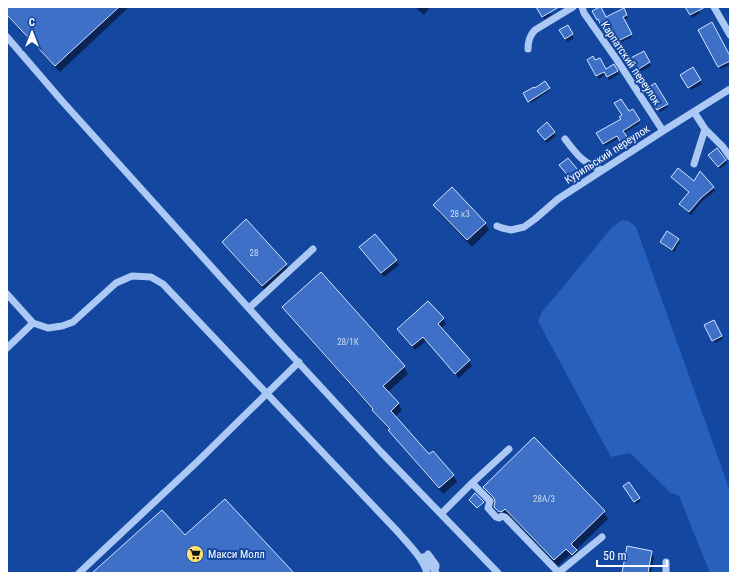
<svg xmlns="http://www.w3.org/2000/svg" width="737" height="580" font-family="'Roboto Condensed',sans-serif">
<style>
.green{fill:#2760bd}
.shadow{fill:#0007}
.building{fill:#3d70c6;stroke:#d4e4fd}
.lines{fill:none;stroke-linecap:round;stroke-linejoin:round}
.minor{stroke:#acc8f4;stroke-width:7}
.labels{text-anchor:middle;stroke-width:4;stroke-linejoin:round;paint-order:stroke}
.number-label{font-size:9px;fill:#cedbf1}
.street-label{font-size:11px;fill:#fff;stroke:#14479f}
.poi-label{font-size:11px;fill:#fff;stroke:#14479f;text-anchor:start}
</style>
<rect width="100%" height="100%" fill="#14479f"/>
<path class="green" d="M622,220L629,221L636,227L730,491V573H710L679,496L671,493L630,453L611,457L538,321L543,310L554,298L613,226Z"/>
<path class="shadow" d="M7,7H129L60,72L7,16Z
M415,7H430L424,15Z
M539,7H547L551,15L544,19L538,8Z
M686,7H697L700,13L692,18Z
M624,10L628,18L624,20L632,37L620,43L611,26L605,30L600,21L599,22L598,20L603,18H606Z
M567,26L574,38L567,42L561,30Z
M699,30L730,58V65L721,69Z
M643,52L651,66L636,74L628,60Z
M588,60L606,70L613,65L619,74L609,80L606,74L599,79Z
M693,69L702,84L691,90L682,76Z
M545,83L550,90L531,103L525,94L535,90Z
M655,85L668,107L660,112L646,90Z
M632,110L640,123L623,134L632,147L627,151L619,138L605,146L598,134L622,119L629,112Z
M547,124L556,136L547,143L540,134Z
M711,158L725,160L727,163L720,169Z
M568,159L579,174L571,180L562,168Z
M672,177L713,188L715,191L702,201L691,215L682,207L681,204L690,193L674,180Z
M435,205L485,223L489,230L472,247L438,212Z
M678,239L680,242L674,252L663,245L661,242Z
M223,242L286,265L290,271L266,292L227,248Z
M363,252L396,260L399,265L384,277Z
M321,274L404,367L408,374L388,392L398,403L402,410L395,417L429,456L453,475L457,482L443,494L394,437L389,430L377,416L375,413L287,313L283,307Z
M443,319L446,324L441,328L469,361L472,366L459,378L426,341L415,350L401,334L398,329Z
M714,321L723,339L715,343L706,325Z
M534,439L604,512L608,519L576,550L580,557L576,561L570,555L558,566L509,515L506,518L503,519L499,514L495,507L496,502L488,493L484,487Z
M626,490L639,498L641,501L636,504Z
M651,552L654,557L651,573H623Z"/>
<path class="building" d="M7,7H119L55,66L7,15Z
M536,7H559L542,17Z
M600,7H601L606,17L624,8L627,15L623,17L632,34L618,41L609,24L602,28L598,19L597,20L592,11Z
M685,7H705L690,15Z
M712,22L730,56V61L718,67L698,30Z
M568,25L573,34L565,39L559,30Z
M644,51L650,62L634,72L627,60Z
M593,56L595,60L600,58L606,69L614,64L618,71L607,77L604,72L596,76L587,60Z
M693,67L701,80L688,88L680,75Z
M545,81L550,88L528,102L523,93L534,87L535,88Z
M655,83L668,104L657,110L645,90Z
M621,99L629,111L633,109L640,120L623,131L632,144L625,149L617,136L603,144L596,133L621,119L619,117L622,115L614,103Z
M547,122L555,132L545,140L537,131Z
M717,148L726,160L718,167L708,155Z
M568,158L578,170L569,177L559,165Z
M678,168L694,181L700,171L714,187L701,198L689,212L679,204L689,192L671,177Z
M452,187L486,223L467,240L433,205Z
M246,219L287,264L262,286L222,242Z
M667,231L679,239L672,250L660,242Z
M375,234L397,260L381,273L359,247Z
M321,272L405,366L383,386L399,403L391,411L429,454L433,451L454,475L439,488L388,430L390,429L372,410L373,409L282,307Z
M428,301L444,318L438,324L470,360L455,374L423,337L412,346L397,329Z
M714,320L722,336L712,341L704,325Z
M534,437L605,511L571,544L577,550L572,555L566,549L554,560L505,509L503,511L499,512L494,507L495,502L494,498L483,487Z
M629,482L640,498L634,502L623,486Z
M475,493L484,502L477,508L469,500Z
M225,499L294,573H92L162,510L185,535Z
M627,546L652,551L648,573H622Z"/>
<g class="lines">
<path class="minor" d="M582,7L584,13L617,60L663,131
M714,7L730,35
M7,37L62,101L272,334L381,452L498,573
M528,49C528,41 530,35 535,30L573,7
M694,112L705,129L723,147L730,157
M565,139C577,155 583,163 602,170
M694,164L705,129
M497,226L502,228L511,230L524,227L535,219L558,199L663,131L730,89
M7,294L33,323L48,328L62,326L73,322L116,283L132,276L151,277L163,284L398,532C408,544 423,558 427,573
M249,308L313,249
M7,348L33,323
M472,483L490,501L488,508L496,517L499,518L502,516L505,517L559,573
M441,514L472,483L509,449
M428,554L436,565V567
M423,557L433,568L436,573
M79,573L197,462L299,362
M558,573L602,537
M666,573V562"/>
</g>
<defs>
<symbol id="supermarket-disc" viewBox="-11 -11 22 22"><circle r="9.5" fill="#ffdf6f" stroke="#14479f"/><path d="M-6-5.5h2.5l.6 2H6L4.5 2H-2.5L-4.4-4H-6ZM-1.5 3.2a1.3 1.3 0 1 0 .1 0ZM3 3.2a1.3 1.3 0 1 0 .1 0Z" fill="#111"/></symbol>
</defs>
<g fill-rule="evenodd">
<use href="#supermarket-disc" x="185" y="544" width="20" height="20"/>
</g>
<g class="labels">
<g class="number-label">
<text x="460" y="217">28 к3</text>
<text x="254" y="256">28</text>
<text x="348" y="345">28/1К</text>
<text x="544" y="502">28А/3</text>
</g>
<g class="street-label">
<text transform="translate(631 63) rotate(56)" y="4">Карпатский переулок</text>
<text transform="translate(607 154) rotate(-33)" y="4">Курильский переулок</text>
</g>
<g class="poi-label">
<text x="208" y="558">Макси Молл</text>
</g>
</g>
<rect width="737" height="580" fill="none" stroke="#ffffff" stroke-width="16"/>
<g transform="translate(32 32)" stroke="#14479f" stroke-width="3" paint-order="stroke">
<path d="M0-3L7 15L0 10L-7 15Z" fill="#ffffff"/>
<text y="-6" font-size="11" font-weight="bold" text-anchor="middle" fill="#ffffff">С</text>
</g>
<path d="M597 560v6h70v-6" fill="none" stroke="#ffffff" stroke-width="2"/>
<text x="603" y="560" font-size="12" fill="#ffffff" stroke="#14479f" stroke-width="3" paint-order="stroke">50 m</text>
</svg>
